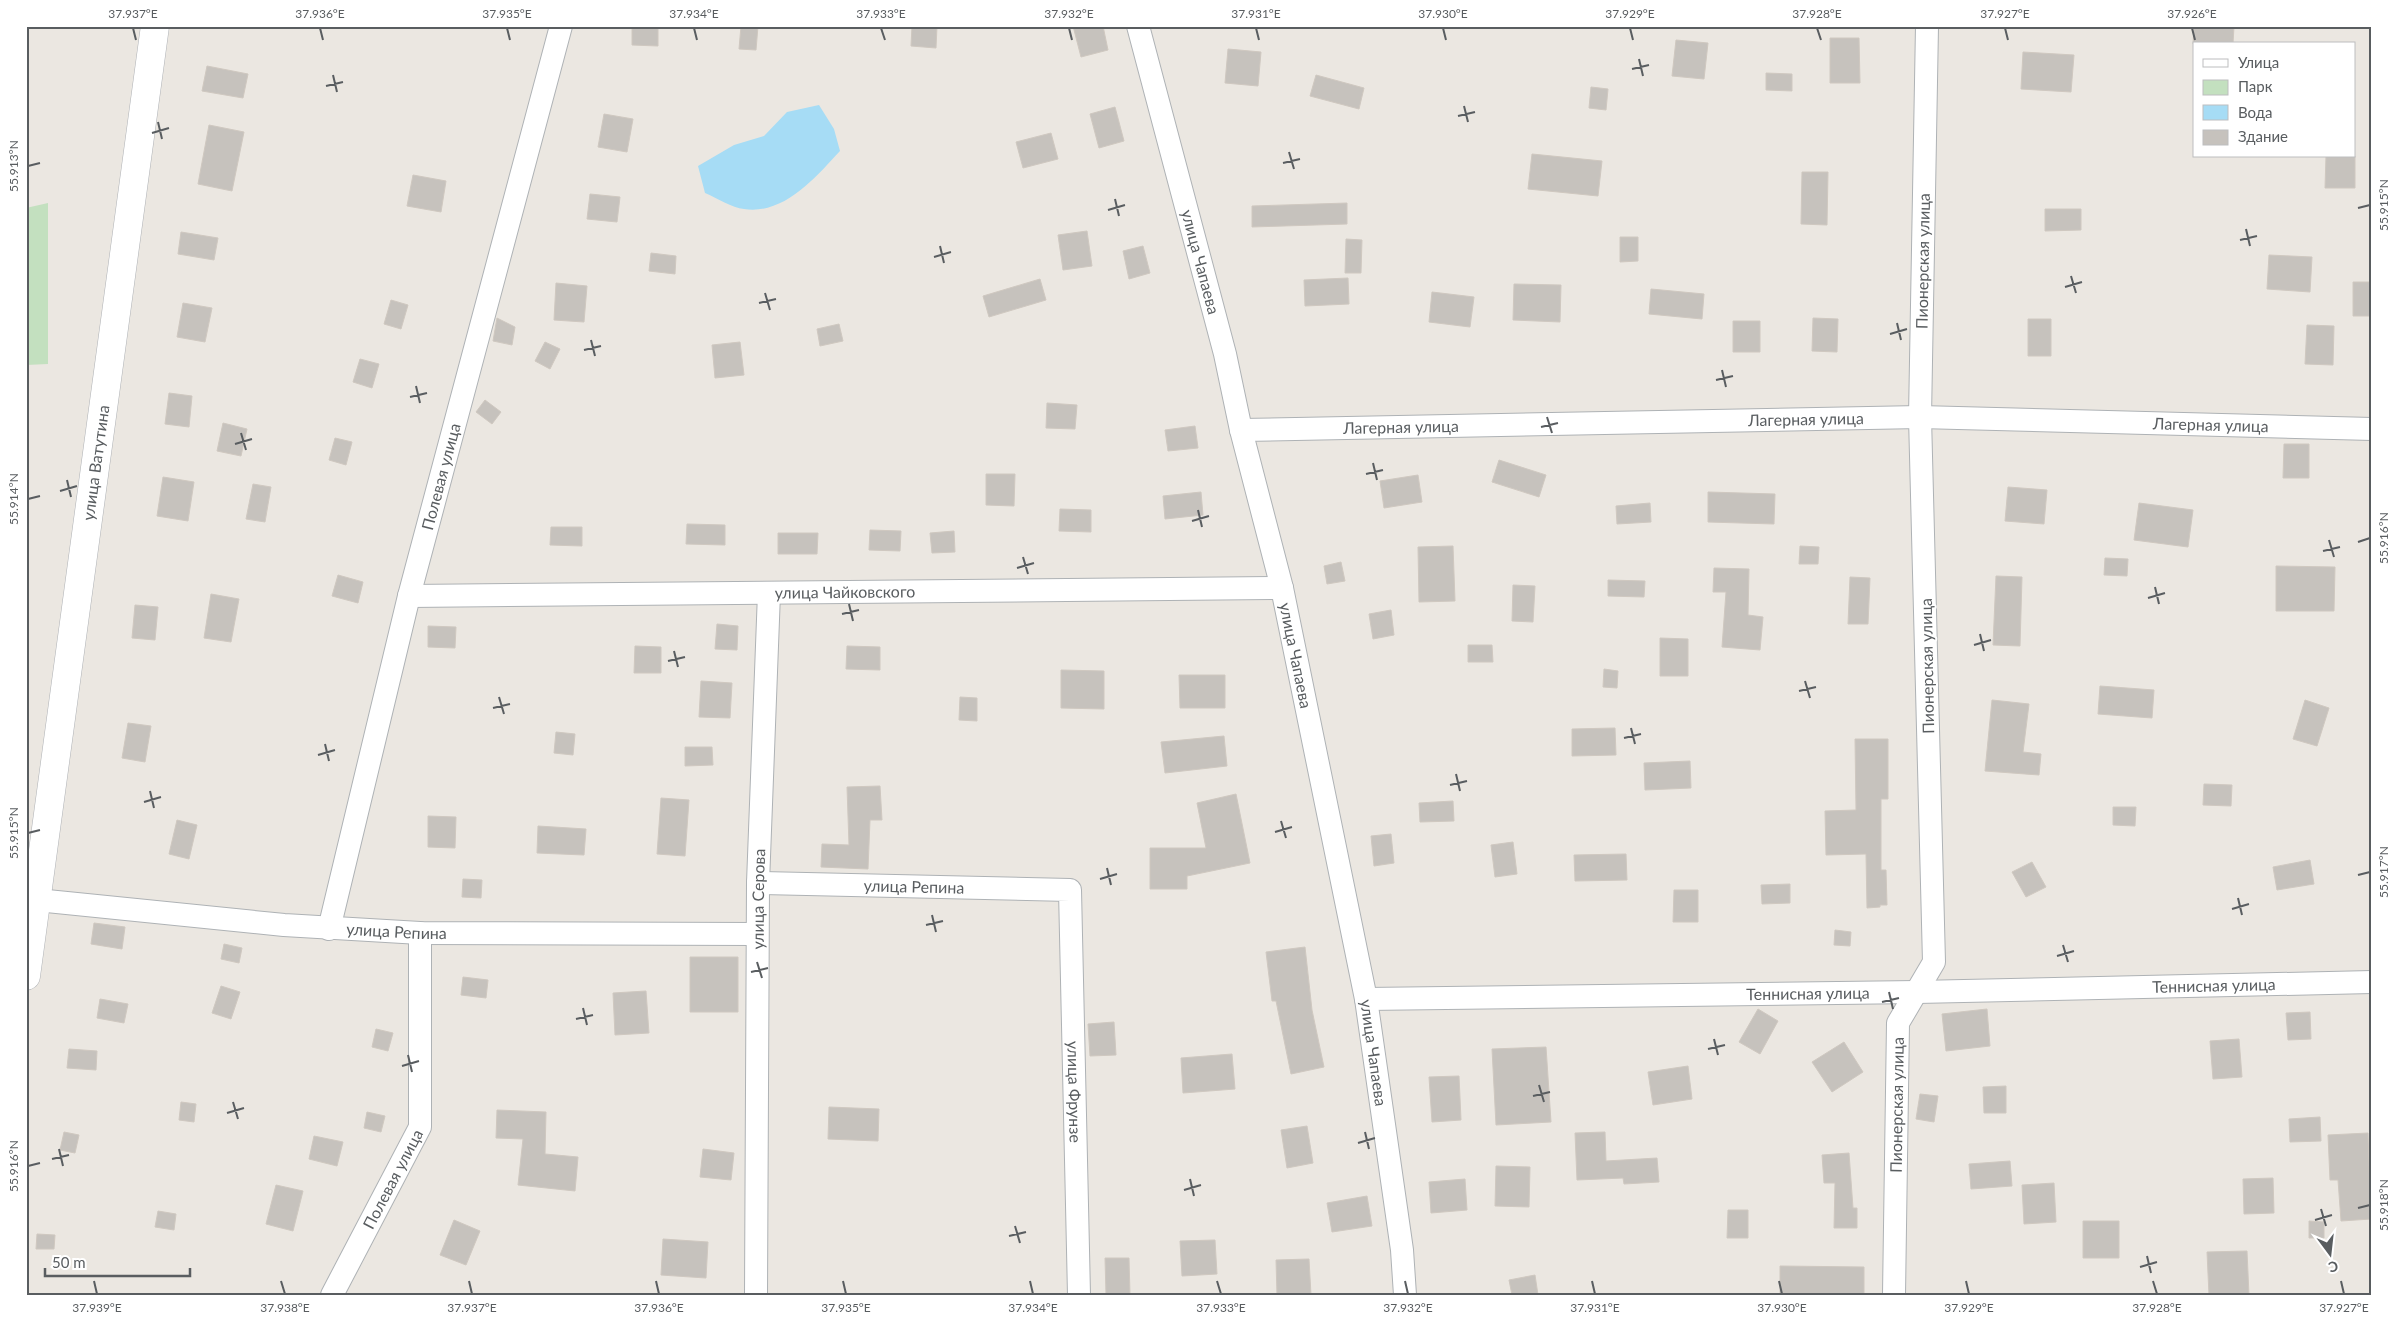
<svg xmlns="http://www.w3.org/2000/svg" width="2398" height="1321" font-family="Lato,sans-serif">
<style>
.green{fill:#c3e0bf}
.water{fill:#a6dcf5}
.building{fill:#c6c2bd;stroke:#cfc8c0}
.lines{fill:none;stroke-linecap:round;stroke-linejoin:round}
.street-casing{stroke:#aeb2b5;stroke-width:24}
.secondary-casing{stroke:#aeb1b5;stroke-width:29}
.street{stroke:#fff;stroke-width:22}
.secondary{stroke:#fff;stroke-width:28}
.ticks{fill:none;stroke:#595d60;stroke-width:2}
.labels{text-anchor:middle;stroke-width:4;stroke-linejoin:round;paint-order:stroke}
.street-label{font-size:16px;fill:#595d60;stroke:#fff}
.neatline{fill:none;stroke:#595d60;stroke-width:2}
.ticks-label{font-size:12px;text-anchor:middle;fill:#595d60}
</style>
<rect width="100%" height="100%" fill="#ebe7e1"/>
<path class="green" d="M48,203V364L26,365V208Z"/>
<path class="water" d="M819,105L834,129L840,151C815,178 784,215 744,209C732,208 717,198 705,193L698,166L734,145L764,136L787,112Z"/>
<path class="building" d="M632,26H658V46L632,45Z
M741,26H758L756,50L739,49Z
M912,26H937L936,48L911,46Z
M1073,26H1103L1108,50L1081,57Z
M2194,26H2234L2233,44H2193Z
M1830,38H1859L1860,83H1830Z
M1676,40L1708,43L1704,79L1672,76Z
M1228,49L1261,52L1258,86L1225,83Z
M2023,52L2074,55L2071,92L2021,89Z
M207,66L248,74L243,98L202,91Z
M1766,73L1792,74V91L1766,90Z
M1316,75L1364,88L1359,109L1310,96Z
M1591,87L1608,89L1606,110L1589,108Z
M1115,107L1124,141L1099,148L1090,114Z
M604,114L633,119L627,152L598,147Z
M209,125L244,132L232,191L198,184Z
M1051,133L1058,159L1023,168L1016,142Z
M1532,154L1602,161L1598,196L1528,189Z
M2326,156H2355V188H2325Z
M1802,172H1828L1827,225L1801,224Z
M413,175L446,181L441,212L407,206Z
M590,194L620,197L617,222L587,219Z
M1347,203V224L1252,227V206Z
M2045,209H2081V230L2045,231Z
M1087,231L1092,266L1063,270L1058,235Z
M181,232L218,238L214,260L178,254Z
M1620,237H1638V261L1620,262Z
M1346,239L1362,240L1361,273H1345Z
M1143,246L1150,273L1129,279L1123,251Z
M651,253L676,256L675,274L649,271Z
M2269,255L2312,257L2310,292L2267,289Z
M1348,278L1349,304L1305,306L1304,280Z
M1040,279L1046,300L989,317L983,296Z
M2353,282H2372V316H2353Z
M556,283L587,286L584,322L554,320Z
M1514,284L1561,285L1560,322L1513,320Z
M1651,289L1704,294L1702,319L1649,314Z
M1432,292L1474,297L1470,327L1429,322Z
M391,300L408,305L401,329L384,324Z
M183,303L212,308L205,342L177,337Z
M497,318L515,327L512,345L493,341Z
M1813,318L1838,319L1837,352L1812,351Z
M2028,319H2051V356H2028Z
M1733,321H1760V352H1733Z
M839,324L843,341L820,346L817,329Z
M2307,325L2334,326L2333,365L2305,364Z
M545,342L560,349L550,369L535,361Z
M740,342L744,375L715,378L712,345Z
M360,359L379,364L372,388L353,382Z
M169,393L192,396L189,427L165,424Z
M485,400L501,412L492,424L476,412Z
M1047,403L1077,405L1075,429L1046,428Z
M223,423L247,429L241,456L217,451Z
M1195,426L1198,448L1168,451L1165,430Z
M335,438L352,442L346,465L329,460Z
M2284,444H2309V478H2283Z
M1499,460L1546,475L1539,497L1492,482Z
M986,474H1015L1014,506L986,505Z
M1418,475L1422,502L1384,508L1380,481Z
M163,477L194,482L188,521L157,516Z
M253,484L271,487L265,522L246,519Z
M2008,487L2047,490L2044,524L2005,521Z
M1201,492L1203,515L1165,519L1163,496Z
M1708,492L1775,494L1774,524L1708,522Z
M1650,503L1651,522L1617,524L1616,506Z
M2139,503L2193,510L2188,547L2134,540Z
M1060,509L1091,510V532L1059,531Z
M687,524L725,525V545L686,544Z
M551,527H582V546L550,545Z
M870,530L901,531L900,551L869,550Z
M954,531L955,552L932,553L930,533Z
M778,533H818L817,554H778Z
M1453,546L1455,601L1419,602L1418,547Z
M1800,546L1819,547L1818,564H1799Z
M2105,558L2128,559L2127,576L2104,575Z
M1341,562L1345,581L1327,584L1324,566Z
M2276,566L2335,567L2334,611H2276Z
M1714,568L1749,569L1748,615L1763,617L1760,650L1722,647L1726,592H1713Z
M338,575L363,582L358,603L332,596Z
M1996,576L2022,577L2020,646L1993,645Z
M1850,577L1870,578L1868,624H1848Z
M1608,580L1645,581L1644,597L1608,596Z
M1513,585L1535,586L1533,622L1512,621Z
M211,594L239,599L231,642L204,638Z
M135,605L158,607L155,640L132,638Z
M1391,610L1394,635L1373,639L1369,614Z
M717,624L738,626L737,650L715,649Z
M428,626L456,627L455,648L428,647Z
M1660,638L1688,639V676H1660Z
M1468,645H1492L1493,662H1468Z
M635,646L661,647V673H634Z
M847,646L880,647V670L846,669Z
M1604,669L1618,671L1617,688L1603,687Z
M1061,670L1104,671V709L1061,708Z
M1179,675H1225V708H1180Z
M701,681L732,683L730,718L699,717Z
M2100,686L2154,690L2152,718L2098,714Z
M960,697L977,698V721L959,720Z
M1992,700L2029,704L2023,752L2041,754L2039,775L1985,771Z
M2305,700L2329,708L2317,746L2293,739Z
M128,723L151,726L145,762L122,758Z
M1615,728L1616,755L1572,756V729Z
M556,732L575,734L573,755L554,753Z
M1224,736L1227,766L1165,773L1161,742Z
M1855,739H1888V799H1881V870H1886L1887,905H1880V907L1867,908L1866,854L1826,855L1825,811L1856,810Z
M685,747H712L713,765L685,766Z
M1690,761L1691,788L1645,790L1644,763Z
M2204,784L2232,785L2231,806L2203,805Z
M880,786L882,820H870L868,869L821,867L822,844L849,845L847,787Z
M1236,794L1250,863L1187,876V889H1150V848H1206L1197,803Z
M661,798L689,800L685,856L657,854Z
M1453,801L1454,821L1420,822L1419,803Z
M2113,807H2136L2135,826L2113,825Z
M428,816L456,817L455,848L428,847Z
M177,820L197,825L189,859L169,854Z
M538,826L586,829L584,855L537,853Z
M1391,834L1394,863L1374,866L1371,836Z
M1513,842L1517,874L1495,877L1491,845Z
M1626,854L1627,880L1575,881L1574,855Z
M2310,860L2314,884L2277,890L2273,867Z
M2032,862L2046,887L2026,897L2012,872Z
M463,879L482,880L481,898L462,897Z
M1790,884V903L1762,904L1761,885Z
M1674,890H1698V922H1673Z
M94,923L125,927L122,949L91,944Z
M1835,930L1851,932L1850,946L1834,945Z
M224,944L242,948L239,963L221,959Z
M1305,947L1312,1010L1324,1067L1291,1074L1276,1001H1272L1266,952Z
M690,957H738V1012H690Z
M463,977L488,980L486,998L461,995Z
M221,986L240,992L231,1019L212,1013Z
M646,991L649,1033L615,1035L613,993Z
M100,999L128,1004L124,1023L97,1018Z
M1758,1009L1778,1021L1760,1054L1739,1042Z
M1987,1009L1990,1046L1946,1051L1942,1014Z
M2310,1012L2311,1039L2288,1040L2286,1013Z
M1114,1022L1116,1055L1090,1056L1088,1024Z
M376,1029L393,1033L388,1051L372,1047Z
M2239,1039L2242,1077L2213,1079L2210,1041Z
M1844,1042L1863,1072L1832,1092L1812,1062Z
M1546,1047L1551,1122L1496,1125L1492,1049Z
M69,1049L97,1051L96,1070L67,1068Z
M1232,1054L1235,1089L1183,1093L1181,1058Z
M1688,1066L1692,1099L1653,1105L1648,1072Z
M1459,1076L1461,1120L1432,1122L1429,1077Z
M2006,1086V1113H1984L1983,1087Z
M1920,1094L1938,1096L1934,1122L1916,1119Z
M181,1102L196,1104L194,1122L179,1120Z
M829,1107L879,1109L878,1141L828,1139Z
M497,1110L546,1112L545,1154L578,1157L575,1191L518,1185L523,1139L496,1138Z
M367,1112L385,1116L381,1132L364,1128Z
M2320,1117L2321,1141L2290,1142L2289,1119Z
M1307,1126L1313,1163L1287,1168L1281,1130Z
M64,1132L79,1135L75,1153L60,1150Z
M1605,1132L1606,1161L1657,1158L1659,1182L1624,1184L1623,1178L1577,1180L1575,1133Z
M2368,1133L2371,1219L2341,1221L2338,1180H2330L2328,1135Z
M314,1136L343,1142L337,1166L309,1159Z
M703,1149L734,1153L731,1180L700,1177Z
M1849,1153L1853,1208H1857V1228H1834L1835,1183H1824L1822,1155Z
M2010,1161L2012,1186L1971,1189L1969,1164Z
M1496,1166L1530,1167L1529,1207L1495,1206Z
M2273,1178L2274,1213L2244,1214L2243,1179Z
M1465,1179L1467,1210L1431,1213L1429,1182Z
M2054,1183L2056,1222L2024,1224L2022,1185Z
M276,1185L303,1191L293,1231L266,1224Z
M1367,1196L1372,1226L1332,1232L1327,1203Z
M1728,1210H1748V1238H1727Z
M158,1211L176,1214L174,1230L155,1227Z
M454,1220L480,1231L466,1265L440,1255Z
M2083,1221H2119V1258H2083Z
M2309,1221L2324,1222V1238H2309Z
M37,1234L55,1235L54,1249H36Z
M663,1239L708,1242L706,1278L661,1275Z
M1215,1240L1217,1274L1182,1276L1180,1241Z
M2247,1251L2249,1295H2209L2207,1252Z
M1105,1258H1129L1130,1295H1106Z
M1309,1259L1311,1295H1277L1276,1260Z
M1780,1266L1864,1267V1295H1780Z
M1535,1275L1538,1295H1512L1509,1280Z"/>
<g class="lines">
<defs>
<g id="street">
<path id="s1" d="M1138,26L1225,354L1241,430L1282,588L1366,999L1402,1250L1405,1295"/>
<path id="s2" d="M1241,430L1920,417L2372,429"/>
<path id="s3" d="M409,596L1282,588"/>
<path id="s4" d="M758,883L1070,890L1079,1295"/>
<path id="s5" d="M37,900L284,925L420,933L757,934"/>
<path id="s6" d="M329,929L409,596L561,26"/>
<path id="s7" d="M1366,999L1917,992L2372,982"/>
<path id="s8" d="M332,1295L420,1127V933"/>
<path id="s9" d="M756,1295L758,883L769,593"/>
<path id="s10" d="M1894,1295L1898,1023L1934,962L1920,417L1927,26"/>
</g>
<g id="secondary">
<path id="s11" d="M26,976L155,26"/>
</g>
</defs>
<use href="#street" class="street-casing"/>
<use href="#secondary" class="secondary-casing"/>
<use href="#street" class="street"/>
<use href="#secondary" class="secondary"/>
</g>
<path class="ticks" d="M133,28L136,40M320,28L323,40M507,28L510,40M694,28L697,40M881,28L885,40M1069,28L1072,40M1256,28L1259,40M1443,28L1446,40M1630,28L1633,40M1817,28L1821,40M2005,28L2008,40M2192,28L2195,40M1639,59L1643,76M1632,69L1649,65M333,75L337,92M326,86L343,82M1464,106L1468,122M1458,116L1475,112M158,122L162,139M152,133L169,128M1289,152L1294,169M1283,163L1300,159M28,166L40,163M1115,199L1119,216M2358,208L2370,205M1108,210L1125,205M2246,229L2250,246M2240,240L2257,236M940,246L944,263M934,257L951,252M2071,276L2076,293M2065,287L2082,282M765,293L770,310M759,303L776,299M1897,323L1901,340M1890,334L1907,329M591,340L595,356M584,350L601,346M1722,370L1726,387M1716,380L1733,376M416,386L420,403M410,397L427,393M1547,417L1552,433M1541,427L1558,423M241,433L246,450M235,444L252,439M1373,463L1377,480M1366,474L1383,470M67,480L71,497M60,491L77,486M28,499L40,496M1198,510L1202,527M1192,521L1209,516M2329,540L2334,557M2358,542L2370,538M2323,551L2340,547M1023,557L1028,574M1017,568L1034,563M2155,587L2159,604M2148,598L2165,593M849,604L853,621M842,614L859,610M1980,634L1984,651M1974,645L1991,640M674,651L678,667M668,661L685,657M1805,681L1810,698M1799,691L1816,687M499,697L504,714M493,708L510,704M1631,728L1635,744M1624,738L1641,734M325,744L329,761M318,755L335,750M1456,774L1460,791M1450,785L1467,781M150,791L154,808M144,802L161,797M1281,821L1286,838M1275,832L1292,827M28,833L40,830M1107,868L1111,885M2358,875L2370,872M1100,879L1117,874M2238,898L2242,915M2232,909L2249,904M932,915L936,932M926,925L943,921M2063,945L2068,962M2057,956L2074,951M757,962L762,978M751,972L768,968M1889,992L1893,1009M1882,1002L1899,998M583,1008L587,1025M576,1019L593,1015M1714,1039L1718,1055M1708,1049L1725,1045M408,1055L412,1072M402,1066L419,1061M1539,1085L1544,1102M1533,1096L1550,1092M233,1102L238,1119M227,1113L244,1108M1365,1132L1369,1149M1358,1143L1375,1138M59,1149L63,1166M52,1159L69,1155M28,1166L40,1163M1190,1179L1194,1196M1184,1190L1201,1185M2358,1208L2370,1205M2321,1209L2326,1226M2315,1220L2332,1215M1015,1226L1020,1243M1009,1236L1026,1232M2147,1256L2151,1273M2140,1267L2157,1262M94,1281L97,1294M281,1281L285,1294M469,1281L472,1294M656,1281L659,1294M843,1281L846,1294M1030,1281L1033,1294M1217,1281L1221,1294M1405,1281L1408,1294M1592,1281L1595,1294M1779,1281L1782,1294M1966,1281L1969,1294M2153,1281L2157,1294M2341,1281L2344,1294"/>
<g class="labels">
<g class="street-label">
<text dy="6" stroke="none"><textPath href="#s10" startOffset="1044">Пионерская улица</textPath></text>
<text dy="6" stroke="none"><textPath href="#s1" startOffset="244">улица Чапаева</textPath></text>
<text dy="6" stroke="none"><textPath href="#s2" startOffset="565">Лагерная улица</textPath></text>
<text dy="6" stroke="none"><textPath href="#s2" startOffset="970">Лагерная улица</textPath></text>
<text dy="6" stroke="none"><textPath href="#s2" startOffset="160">Лагерная улица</textPath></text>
<text dy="6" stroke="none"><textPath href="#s11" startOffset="518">улица Ватутина</textPath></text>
<text dy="6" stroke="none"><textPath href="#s6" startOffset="466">Полевая улица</textPath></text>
<text dy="6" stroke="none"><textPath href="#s3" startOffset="436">улица Чайковского</textPath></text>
<text dy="6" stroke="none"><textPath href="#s1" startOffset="649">улица Чапаева</textPath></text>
<text transform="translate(1927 666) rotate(-91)" y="6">Пионерская улица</text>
<text dy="6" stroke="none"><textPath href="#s4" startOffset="156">улица Репина</textPath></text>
<text dy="6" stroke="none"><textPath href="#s9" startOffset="396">улица Серова</textPath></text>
<text dy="6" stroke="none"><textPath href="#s5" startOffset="361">улица Репина</textPath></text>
<text dy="6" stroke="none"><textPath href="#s7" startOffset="848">Теннисная улица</textPath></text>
<text dy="6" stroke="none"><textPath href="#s7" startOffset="442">Теннисная улица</textPath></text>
<text dy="6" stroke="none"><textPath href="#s1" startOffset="1054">улица Чапаева</textPath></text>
<text dy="6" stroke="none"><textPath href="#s4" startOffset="514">улица Фрунзе</textPath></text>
<text dy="6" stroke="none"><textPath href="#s10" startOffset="190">Пионерская улица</textPath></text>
<text dy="6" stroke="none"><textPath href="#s8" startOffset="131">Полевая улица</textPath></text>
</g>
</g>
<rect width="2398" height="1321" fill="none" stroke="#ffffff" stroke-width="55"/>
<rect x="2193" y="42" width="162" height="115" fill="#ffffff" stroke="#bdbebf"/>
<rect x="2203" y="59" width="25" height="8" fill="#ffffff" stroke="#bdbebf"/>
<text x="2238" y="68" font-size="15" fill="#595d60">Улица</text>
<rect x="2203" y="80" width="25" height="15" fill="#c3e0bf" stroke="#bdbebf"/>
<text x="2238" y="92" font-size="15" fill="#595d60">Парк</text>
<rect x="2203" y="105" width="25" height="15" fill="#a6dcf5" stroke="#bdbebf"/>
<text x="2238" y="118" font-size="15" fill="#595d60">Вода</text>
<rect x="2203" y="130" width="25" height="15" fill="#c6c2bd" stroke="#bdbebf"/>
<text x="2238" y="142" font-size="15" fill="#595d60">Здание</text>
<g transform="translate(2330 1254) rotate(165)" stroke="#ffffff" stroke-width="4" paint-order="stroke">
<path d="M0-4L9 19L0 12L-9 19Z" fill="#595d60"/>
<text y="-8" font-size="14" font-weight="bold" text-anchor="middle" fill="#595d60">С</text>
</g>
<path d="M45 1268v8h145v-8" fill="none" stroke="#595d60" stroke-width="2.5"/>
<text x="52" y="1268" font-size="15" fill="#595d60" stroke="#ffffff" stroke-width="4" paint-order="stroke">50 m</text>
<rect x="28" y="28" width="2342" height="1266" class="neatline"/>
<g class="ticks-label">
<text x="133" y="18">37.937°E</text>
<text x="320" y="18">37.936°E</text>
<text x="507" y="18">37.935°E</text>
<text x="694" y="18">37.934°E</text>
<text x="881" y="18">37.933°E</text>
<text x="1069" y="18">37.932°E</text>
<text x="1256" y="18">37.931°E</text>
<text x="1443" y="18">37.930°E</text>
<text x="1630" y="18">37.929°E</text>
<text x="1817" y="18">37.928°E</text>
<text x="2005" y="18">37.927°E</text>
<text x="2192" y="18">37.926°E</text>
<text transform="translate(14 166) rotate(-90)" y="4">55.913°N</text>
<text transform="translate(2384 205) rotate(-90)" y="4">55.915°N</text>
<text transform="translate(14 499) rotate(-90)" y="4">55.914°N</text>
<text transform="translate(2384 538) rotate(-90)" y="4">55.916°N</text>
<text transform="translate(14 833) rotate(-90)" y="4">55.915°N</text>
<text transform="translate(2384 872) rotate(-90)" y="4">55.917°N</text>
<text transform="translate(14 1166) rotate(-90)" y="4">55.916°N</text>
<text transform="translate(2384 1205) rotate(-90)" y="4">55.918°N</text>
<text x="97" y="1312">37.939°E</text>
<text x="285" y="1312">37.938°E</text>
<text x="472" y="1312">37.937°E</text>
<text x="659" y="1312">37.936°E</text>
<text x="846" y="1312">37.935°E</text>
<text x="1033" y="1312">37.934°E</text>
<text x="1221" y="1312">37.933°E</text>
<text x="1408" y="1312">37.932°E</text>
<text x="1595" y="1312">37.931°E</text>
<text x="1782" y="1312">37.930°E</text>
<text x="1969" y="1312">37.929°E</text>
<text x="2157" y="1312">37.928°E</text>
<text x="2344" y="1312">37.927°E</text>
</g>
</svg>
